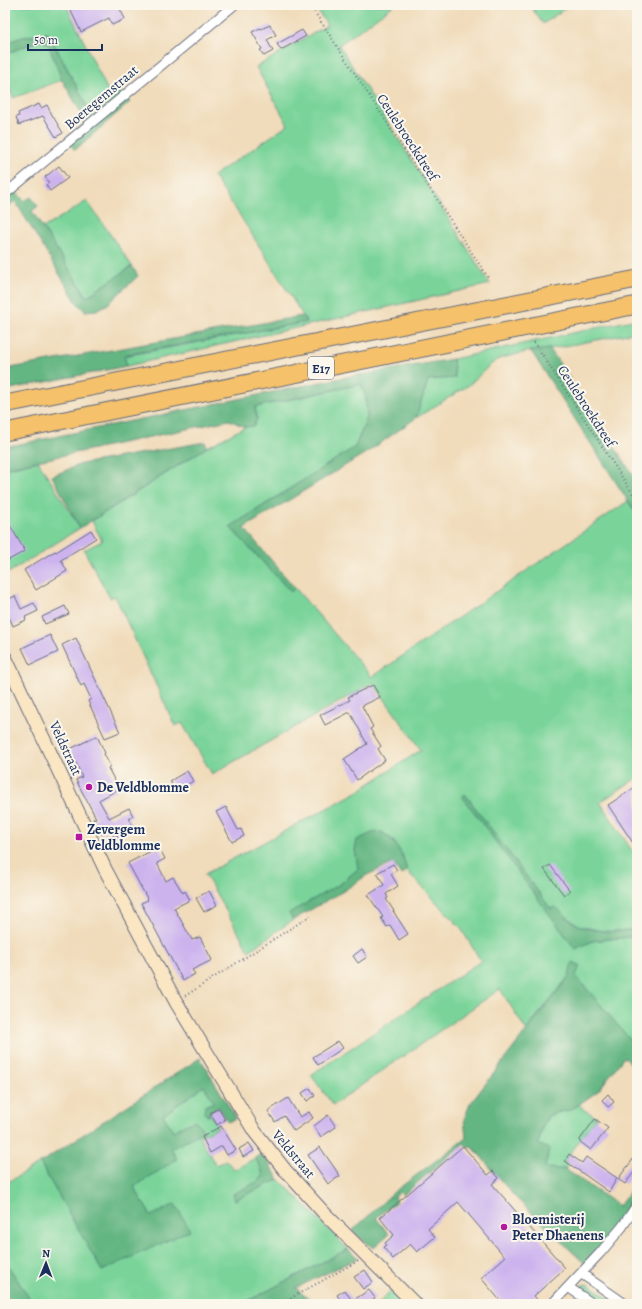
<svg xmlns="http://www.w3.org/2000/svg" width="642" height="1309" font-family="Alegreya,serif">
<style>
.green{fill:#7ad49a;stroke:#4a827c}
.forest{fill:#63b682;stroke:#3f7270}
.building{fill:#ccb3ee}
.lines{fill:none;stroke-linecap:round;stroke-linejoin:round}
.street-casing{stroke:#666b7e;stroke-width:11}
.secondary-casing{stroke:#666b7e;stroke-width:15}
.highway-casing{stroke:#666b7e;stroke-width:19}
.path{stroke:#666b7e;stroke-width:2;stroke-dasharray:1 3;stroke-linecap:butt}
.street{stroke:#fff;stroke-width:9}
.secondary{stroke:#fbe6c4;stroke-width:13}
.highway{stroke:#f5c16b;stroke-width:17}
.poi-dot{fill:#b5179e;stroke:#fbf7ec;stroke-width:1.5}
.labels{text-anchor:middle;stroke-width:4;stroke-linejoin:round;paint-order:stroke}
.shield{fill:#fbf7ec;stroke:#5e6b89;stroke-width:1}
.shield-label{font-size:13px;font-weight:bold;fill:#1b2f5e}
.street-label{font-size:14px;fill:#1b2f5e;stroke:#fbf7ec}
.poi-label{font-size:14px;font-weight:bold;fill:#1b2f5e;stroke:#fbf7ec;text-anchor:start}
</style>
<rect width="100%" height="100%" fill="#fbf7ec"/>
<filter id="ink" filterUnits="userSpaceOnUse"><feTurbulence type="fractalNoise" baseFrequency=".025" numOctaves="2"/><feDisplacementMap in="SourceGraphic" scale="8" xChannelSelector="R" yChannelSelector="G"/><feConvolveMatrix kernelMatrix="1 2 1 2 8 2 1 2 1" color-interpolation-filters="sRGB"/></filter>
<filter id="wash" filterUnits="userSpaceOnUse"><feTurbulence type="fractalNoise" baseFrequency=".012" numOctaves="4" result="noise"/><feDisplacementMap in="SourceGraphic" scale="16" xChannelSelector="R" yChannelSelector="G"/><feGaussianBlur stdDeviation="0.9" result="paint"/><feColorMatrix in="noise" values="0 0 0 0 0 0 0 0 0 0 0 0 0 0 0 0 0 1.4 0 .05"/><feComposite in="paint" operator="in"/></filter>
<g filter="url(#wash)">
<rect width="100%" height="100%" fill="#f0dbba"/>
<path class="green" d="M5,5H66L111,97L91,113L48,33L23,37L5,43Z
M314,5H394L339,45L490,284L127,366L124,356L307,322L239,214L213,176L288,125L256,67L327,25Z
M530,5H570L543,24Z
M41,40L49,46L62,80L13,98L7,80L5,81V54Z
M87,201L132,266L87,297L43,228Z
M637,319V332L550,349L531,351L501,358L490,365L469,385L416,418L428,380L455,378L453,359Z
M361,384L366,398L367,418L355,447L230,527L291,592L295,588L372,677L628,501L637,515V778L600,802L637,858V929L608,932L589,928L580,926L564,915L551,910L465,794L575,949L592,941L637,936V1048L576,976H569L526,1030L500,989L333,1105L311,1075L481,961L460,927L407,871L403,856L393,840L382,832L358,863V869L340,884L290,913L293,920L249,951L205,874L357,792L421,750L373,683L212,774L182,723L175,726L115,596L110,598L84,550L102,541L92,521L207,447L245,427L254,425L257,419L255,407Z
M38,461L80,528L5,575V469Z
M204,1086L214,1102L205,1106L209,1115V1113L218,1127L199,1137L216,1165L226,1160L234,1170L255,1158L261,1168L263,1176L260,1181L233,1194L235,1199L279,1179L348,1249L242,1304H33L5,1261V1184L40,1163L102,1271L151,1216L134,1187L176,1159L170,1149L204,1131H173L163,1115Z
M579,1104L584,1110L597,1117L564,1162L569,1165L565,1169L545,1168L538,1144L543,1126L548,1116L555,1113L571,1110Z
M588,1284L617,1304H600L583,1292L581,1289L582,1285Z
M391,1290L403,1304H377L379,1303Z"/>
<path class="forest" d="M48,33L91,113L121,90L130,102L75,150L65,139L86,121L62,80L49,46L41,40L5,54V43L23,37Z
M16,191L24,201L31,197L38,206L32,211L87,297L132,266L138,276L108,304L97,310L85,311L77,303L15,201L5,209V200Z
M302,316L307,322L124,355L127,366L5,390V369Z
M550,349L637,481V515L531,351Z
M453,359L455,378L428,380L416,418L372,449L244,528L295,588L291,592L230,527L355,447L367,418L366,398L361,384L255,407L257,419L254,426L245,427L229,420L5,468V447L341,378Z
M205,442L207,447L80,528L52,476L81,464Z
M465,794L551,909L555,906C563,913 571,922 580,926C598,933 618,932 637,929V936L592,941L575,949L462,796Z
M382,832C398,844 402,852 407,871L401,875L393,863L367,875L345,890L293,920L289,913L340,884L358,869L355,850L357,840L372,833Z
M572,962L580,965L576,976L637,1048V1069L624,1057L598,1091L571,1110L555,1113L548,1116L543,1126L538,1144L549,1149L545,1168L565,1169L619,1206L637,1182V1197L600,1249L585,1264L514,1196L472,1146L468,1148L464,1143L403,1195L400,1192L394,1197L396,1202L376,1218L389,1234L373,1248L352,1231L394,1192L466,1138L464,1119L470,1104L569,976Z
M200,1058L236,1118L228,1122L219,1107L209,1113V1116L206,1115L204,1113L205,1106L214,1102L204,1086L163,1115L173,1131L195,1120L204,1131L171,1149L177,1159L134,1187L151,1216L175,1204L190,1230L102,1271L40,1163Z
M262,1153L279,1179L235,1200L233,1194L259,1181L263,1176L261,1168L255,1158Z
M348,1249L358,1258L296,1288L314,1304H242Z
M5,1261L33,1304H5Z"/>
<g id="blocks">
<path class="building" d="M68,5H118L125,19L112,25L109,18L81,32Z
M270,25L276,35L267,40L273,51L264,56L260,50L262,49L252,32L260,28L261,29Z
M302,30L306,36L281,50L277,44Z
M39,104L41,108L47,105L51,113L63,133L56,137L43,116L19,125L16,117L19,116L18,113Z
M59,166L68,178L50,191L46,185L49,183L45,177Z
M5,517L25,551L5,562Z
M91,530L96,538L61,560L67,571L36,590L24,570L55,551L56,552Z
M15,596L21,609L34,603L38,611L25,617L26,620L13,626L5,608V601Z
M65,606L69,614L45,624L42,617Z
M50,635L58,652L30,665L22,648Z
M76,638L120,732L105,738L88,701L91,699L84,684L81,686L62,645Z
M373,685L380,697L362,706L373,727L370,729L381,746L378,749L385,760L357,780L344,759L367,744L350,712L325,725L320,715L350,700L348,697Z
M97,736L105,753L104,754L110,766L108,768L119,789L99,800L109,818L129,808L133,816L129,818L134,828L114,837L110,829L101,834L93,819L96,818L76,780L82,777L70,749Z
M187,771L193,781L176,792L170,781Z
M637,786V849L608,805Z
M226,807L238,830L241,829L244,836L232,842L216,812Z
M159,847L165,859L157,863L166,881L173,877L183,893L185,891L190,900L174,908L192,940L200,937L212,960L192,970L195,974L183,981L141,903L148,900L128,863Z
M393,864L397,870L391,874L398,886L386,894L388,898L386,899L394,911H393L408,934L399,940L390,925L387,927L381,918L383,917L368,895L384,885L377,873Z
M550,865L570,891L564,895L544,869Z
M209,891L217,905L204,912L196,898Z
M362,949L367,957L358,963L353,956Z
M338,1041L343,1048L318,1065L313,1057Z
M310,1088L315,1096L307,1101L302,1093Z
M608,1094L614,1102L608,1107L602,1100Z
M288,1098L300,1117L309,1112L313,1118L294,1131L284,1116L275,1122L268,1111Z
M219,1108L225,1120L217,1125L210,1113Z
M328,1115L336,1127L321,1137L314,1126Z
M595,1119L608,1128L591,1150L579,1141Z
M221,1126L236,1150L227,1155L222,1146L210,1153L202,1137Z
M249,1143L254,1151L243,1157L239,1149Z
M463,1146L488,1175L493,1171L499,1178L492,1184L565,1268L534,1296L541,1304H503L481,1278L505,1257L458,1202L428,1229L435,1237L417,1252L410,1244L393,1259L383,1247L386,1245L385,1243L394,1235L380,1218Z
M320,1147L340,1176L328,1184L308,1155Z
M569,1154L582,1163L586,1157L617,1178L609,1192L565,1161Z
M637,1154V1168L625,1184L618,1179Z
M365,1270L373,1282L363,1289L354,1277Z
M345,1290L352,1301L369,1290L375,1298L366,1304H343L337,1295Z"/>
</g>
</g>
<g filter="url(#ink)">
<use href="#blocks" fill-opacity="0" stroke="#666b7e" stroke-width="1"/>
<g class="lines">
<defs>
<path id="street" d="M5,194L234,5
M582,1274L625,1304
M568,1287L593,1304
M552,1304L600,1253L622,1227L637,1205"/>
<path id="secondary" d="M5,657L105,869L176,1002L255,1132L285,1170L325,1214L415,1304"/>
<path id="highway" d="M5,404C215,361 427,322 637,279
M5,432L637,305"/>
</defs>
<use href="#street" class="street-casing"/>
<use href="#secondary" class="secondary-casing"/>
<use href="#highway" class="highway-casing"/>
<path class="path" d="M310,5L489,279
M534,342L637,500
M185,996L310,916
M280,1304L358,1261"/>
<use href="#street" class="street"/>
<use href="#secondary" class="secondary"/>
<use href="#highway" class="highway"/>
</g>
</g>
<g class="poi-dot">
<circle cx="89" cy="787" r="4"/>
<rect x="75" y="833" width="8" height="8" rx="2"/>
<circle cx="504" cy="1227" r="4"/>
</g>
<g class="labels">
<rect class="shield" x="308" y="357" width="26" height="22" rx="3"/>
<g class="shield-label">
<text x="321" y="373">E17</text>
</g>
<g class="street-label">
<text transform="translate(101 97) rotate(-40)" y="5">Boeregemstraat</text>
<text transform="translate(408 137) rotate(57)" y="5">Ceulebroeckdreef</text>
<text transform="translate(587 406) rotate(57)" y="5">Ceulebroekdreef</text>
<text transform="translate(66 748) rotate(65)" y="5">Veldstraat</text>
<text transform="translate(294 1154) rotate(50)" y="5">Veldstraat</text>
</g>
<g class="poi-label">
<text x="97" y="792">De Veldblomme</text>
<text x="87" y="834">Zevergem<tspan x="87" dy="16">Veldblomme</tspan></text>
<text x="512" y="1224">Bloemisterij<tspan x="512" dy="16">Peter Dhaenens</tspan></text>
</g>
</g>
<rect width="642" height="1309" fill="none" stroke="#fbf7ec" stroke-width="20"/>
<g transform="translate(46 1263) rotate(1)" stroke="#fbf7ec" stroke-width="3" paint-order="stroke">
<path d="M0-3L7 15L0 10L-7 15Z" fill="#1b2f5e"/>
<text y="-6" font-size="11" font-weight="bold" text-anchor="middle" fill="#1b2f5e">N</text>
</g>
<path d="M28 44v6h74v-6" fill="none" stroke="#1b2f5e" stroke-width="2"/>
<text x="34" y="44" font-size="12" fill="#1b2f5e" stroke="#fbf7ec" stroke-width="3" paint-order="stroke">50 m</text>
</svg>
